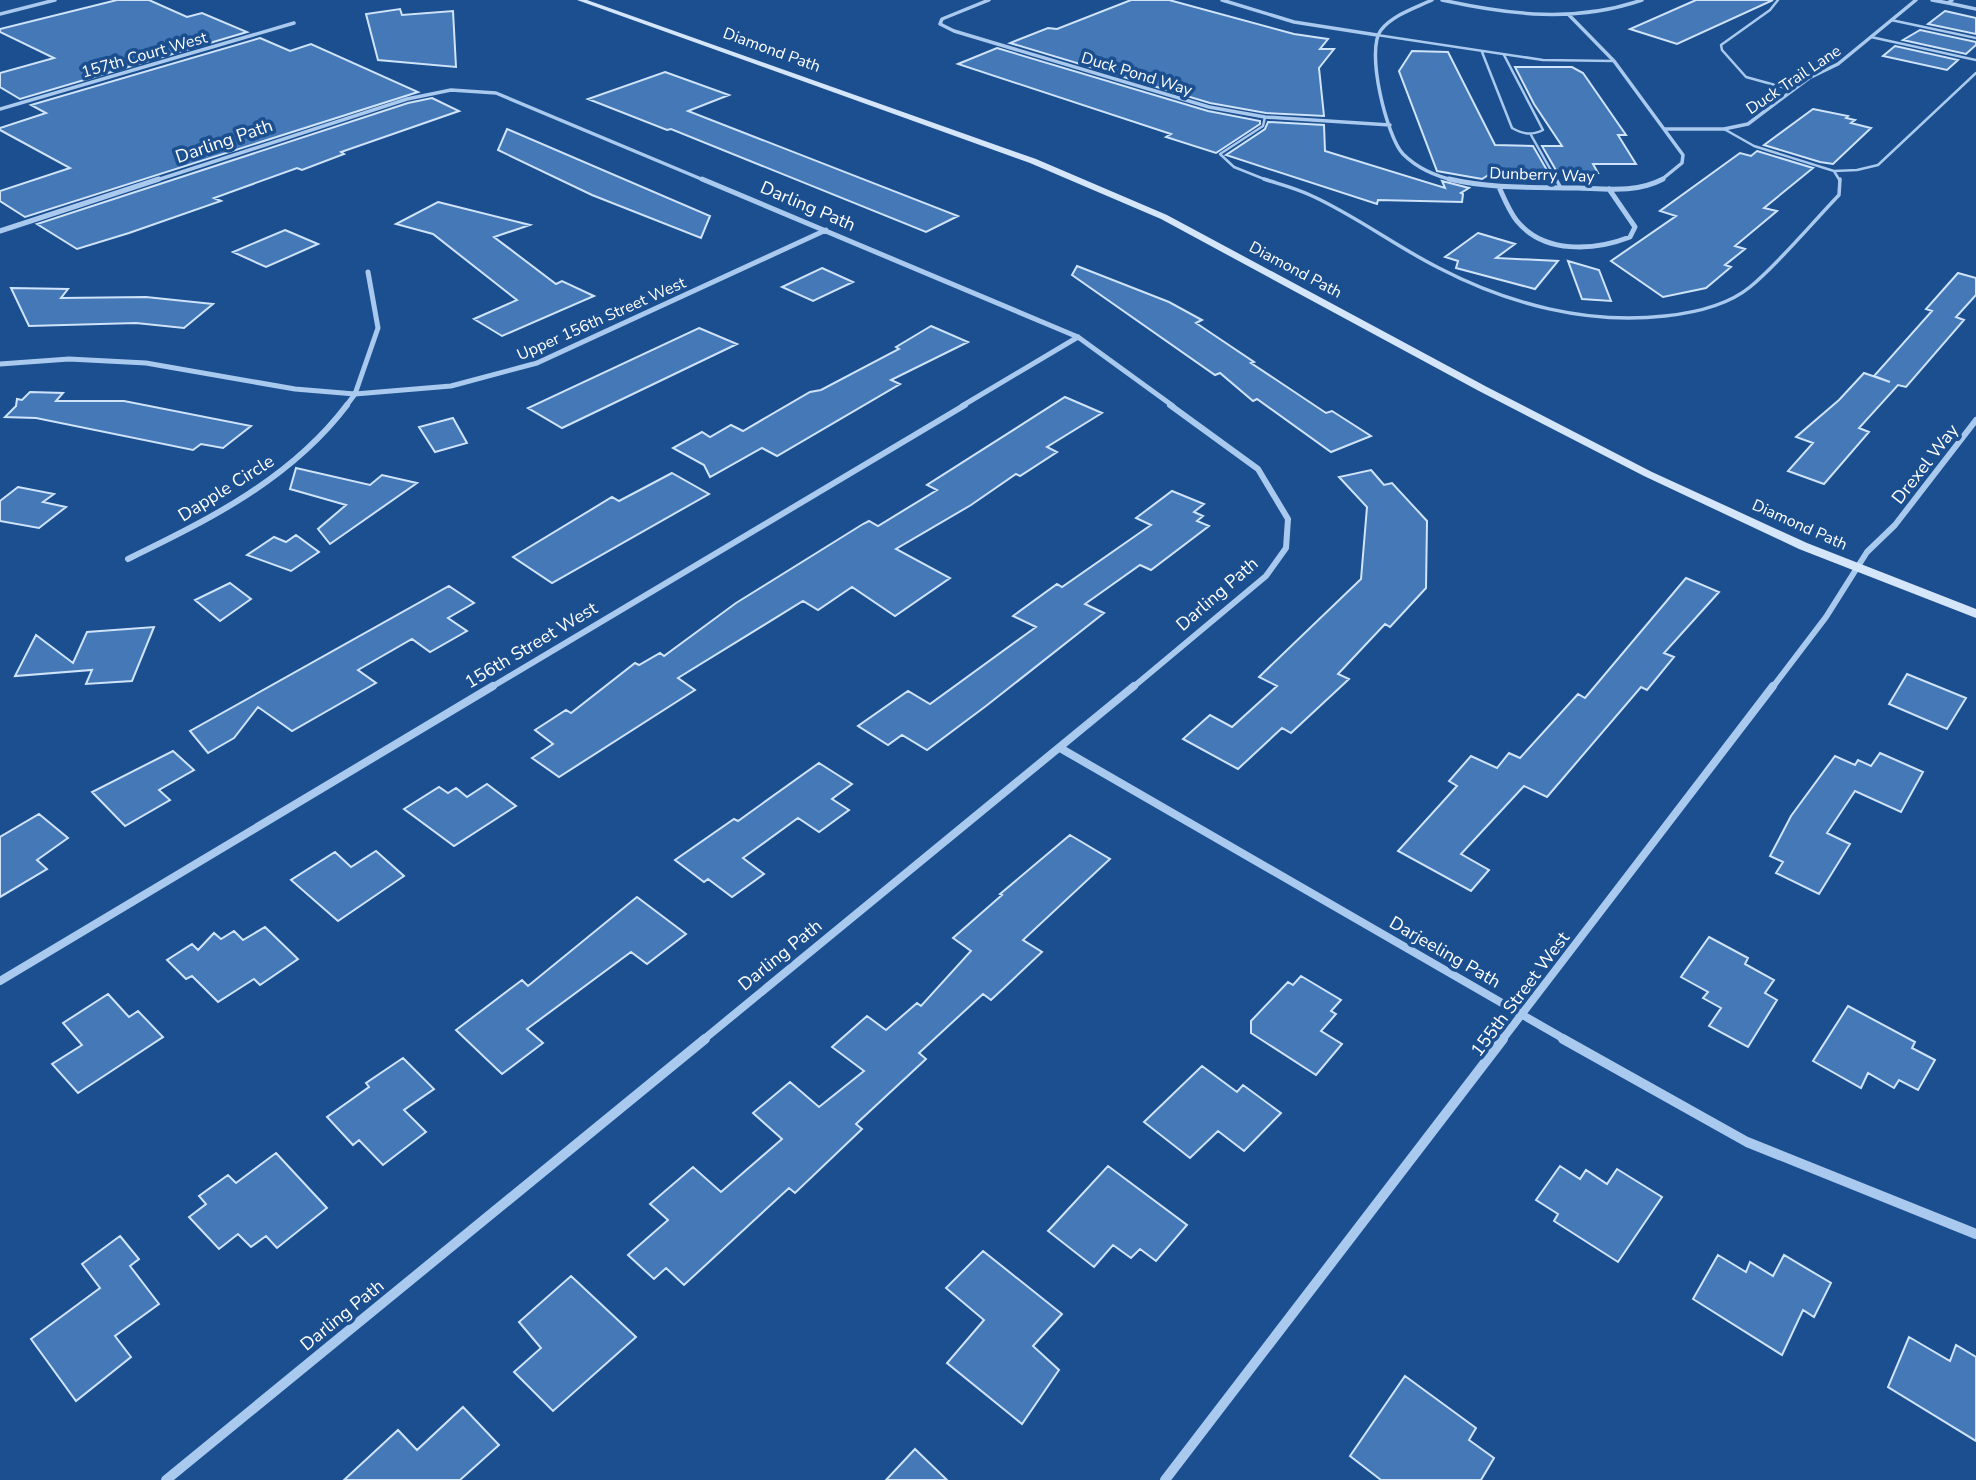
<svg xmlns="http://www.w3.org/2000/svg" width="1976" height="1480" font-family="'Nunito Sans',sans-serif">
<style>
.building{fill:#4478b7;stroke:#cfe3fa;stroke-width:2}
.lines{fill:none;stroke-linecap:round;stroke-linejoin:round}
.lane-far1{stroke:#a9c9ee;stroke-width:2.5}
.lane{stroke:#a9c9ee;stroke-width:3.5}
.street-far4{stroke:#a9c9ee;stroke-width:3.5}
.street-far3{stroke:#a9c9ee;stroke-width:5}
.street-far2{stroke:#a9c9ee;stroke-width:6}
.street-far1{stroke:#a9c9ee;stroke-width:8}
.street{stroke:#a9c9ee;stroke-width:10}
.secondary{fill:#d6e6fa;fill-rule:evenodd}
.labels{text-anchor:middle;stroke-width:7;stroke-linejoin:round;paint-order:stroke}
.far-street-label{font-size:16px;fill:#fff;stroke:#1b4f8f}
.street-label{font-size:18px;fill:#fff;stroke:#1b4f8f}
</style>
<rect width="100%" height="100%" fill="#1b4f8f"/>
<path class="building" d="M117,0H149L187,17L202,13L247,32L20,99L0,87V73L54,58L0,32V29Z
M1131,0H1169L1294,34L1328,39L1320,49H1334L1319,68L1324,116L1266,113L1210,103L1010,43L1048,28L1057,29Z
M1696,0H1773L1677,44L1630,29Z
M400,9L402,15L453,11L456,67L378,60L366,14Z
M1945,11L1976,18V34L1928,24Z
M1920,30L1976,42V45L1966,54L1903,40Z
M260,38L290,51L311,44L418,92L25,217L0,201V191L70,168L0,130V128L46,113L31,105Z
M1895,46L1958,60L1947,70L1883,56Z
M997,48L1208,111L1260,121V124L1216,153L1166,137L1171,134L958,64Z
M1412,51L1448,52L1495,145L1533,146L1548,172L1495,171L1482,179L1437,171L1399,71Z
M1515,67H1572L1583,73L1626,135H1618L1636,164H1593L1598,173L1557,172L1542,146H1562L1534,104Z
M665,72L729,95L688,111L958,216L926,232L671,129L667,130L588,99Z
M432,98L459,111L341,152L344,154L302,170L297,168L214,198L221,201L129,233L77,249L37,224L408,103Z
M1813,109L1848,116L1846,118L1855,120L1851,123L1871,128L1833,164L1820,162L1764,145Z
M1268,122L1324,125L1325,151L1445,188L1442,181L1469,188L1461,193L1463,194L1462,202L1378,200L1377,204L1226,155L1265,129Z
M507,129L710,216L701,238L592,195L498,150Z
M1757,151L1813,168L1764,208L1777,211L1735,246L1745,249L1725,265L1731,267L1706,288L1663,297L1611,261L1676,216L1660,211L1740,153L1751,156Z
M438,202L530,225L494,237L556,284L562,281L594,296L502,336L474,319L517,300L433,234L396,224Z
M285,230L318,244L266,267L233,252Z
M1478,233L1515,244L1496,258L1558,261L1535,289L1456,268L1458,261L1445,257Z
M1568,261L1599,270L1611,301L1582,299Z
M1077,266L1169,302L1202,320L1196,323L1254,362L1251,363L1326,413L1332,411L1371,436L1331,452L1257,399L1253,401L1220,373L1215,375L1072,275Z
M822,268L853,282L813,301L782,287Z
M1958,273L1976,278V295L1956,317L1964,320L1906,387L1898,385L1859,428L1869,432L1824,484L1788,471L1813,443L1796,437L1839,400L1864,373L1890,382L1874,376L1932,311L1926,309Z
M11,288L68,289L61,298L146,297L213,304L184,328L136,323L29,326Z
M931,326L968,342L891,380L900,384L777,456L762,448L710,477L704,465L673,448L702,432L710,437L731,425L743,431L810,392L821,390L899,349L896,347Z
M699,328L737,344L562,428L528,408Z
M30,392L63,393L56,401H124L251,426L223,448L201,444L193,450L36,418L5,417L16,406L17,399L22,400Z
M1065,397L1102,413L1047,447L1057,452L1020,476L1016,474L971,505L896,549L950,578L895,616L852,587L818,610L803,601L678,678L695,690L559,777L532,758L553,744L535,730L566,710L571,713L635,663L639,665L660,653L664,656L736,603L863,524L869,521L878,526L937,490L927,485Z
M453,418L467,443L435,452L419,427Z
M296,468L370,485L382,475L417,483L330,544L318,529L346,505L290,489Z
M1371,470L1384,485L1392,483L1427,521L1426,588L1390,627L1385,624L1338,674L1349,679L1291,733L1282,728L1238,769L1183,739L1210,715L1232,727L1277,686L1259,677L1361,579L1367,507L1339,477Z
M672,473L709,494L552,583L513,557L612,497L619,501Z
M18,487L54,494L43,502L66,507L39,528L0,521V501Z
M1172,491L1204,504L1194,512L1203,516L1197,521L1209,526L1151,570L1140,565L1085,604L1104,613L986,706L927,750L902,735L888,745L858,726L908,691L930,704L1036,627L1013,616L1057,584L1062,587L1151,525L1136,518Z
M296,535L319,552L291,571L247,555L274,537L286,542Z
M1686,578L1719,592L1664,653L1674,657L1647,690L1641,687L1547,797L1524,786L1461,854L1489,870L1471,891L1398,851L1457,786L1449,781L1471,756L1497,768L1509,753L1520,758L1578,694L1585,698Z
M230,583L251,599L220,621L195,600Z
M449,586L474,603L448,618L467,631L430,652L412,639L358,670L376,683L292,731L258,707L234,738L208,753L190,731Z
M154,627L132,681L86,684L92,670L15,676L36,635L73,663L87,632Z
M1907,674L1966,698L1947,729L1889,704Z
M173,751L194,770L159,790L170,800L125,826L92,792Z
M1880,753L1923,772L1901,812L1855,791L1827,833L1850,844L1819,894L1776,873L1783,862L1770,856L1779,839L1791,816L1835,756L1855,765L1858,760L1871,766Z
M819,763L852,784L832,799L849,810L819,832L798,818L743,858L764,874L732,897L708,879L704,882L675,860L734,819L738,821Z
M487,784L516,806L454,846L404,809L439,787L448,793L456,788L467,797Z
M39,814L68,838L37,860L47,869L0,897V837Z
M1070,835L1110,859L1023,940L1042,952L991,1000L983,994L919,1053L926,1059L856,1124L862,1129L795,1193L789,1188L684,1285L666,1268L654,1279L628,1255L668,1220L650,1204L693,1167L721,1192L782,1139L753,1113L790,1082L819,1107L864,1071L832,1047L867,1016L886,1030L917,1003L921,1006L971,951L953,938L1002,895L1000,894Z
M376,851L404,876L338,921L291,880L335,852L351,867Z
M637,897L686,934L647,964L631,952L527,1029L543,1043L502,1074L456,1030L522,980L528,986Z
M265,927L298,959L260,985L254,979L218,1002L192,976L186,979L167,960L192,944L198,950L214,933L221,939L234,931L243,940Z
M1709,937L1748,958L1745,964L1774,980L1765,993L1777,1000L1748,1047L1709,1026L1721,1008L1703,998L1708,992L1681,977Z
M1301,976L1341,1000L1331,1011L1336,1014L1321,1031L1342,1044L1316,1075L1251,1033V1021L1288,982L1293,985Z
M108,994L129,1017L138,1011L163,1037L78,1093L52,1064L82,1045L63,1023Z
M1848,1006L1915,1042L1912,1048L1935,1060L1918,1090L1899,1080L1894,1088L1868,1073L1861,1088L1813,1061Z
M403,1058L434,1089L404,1110L426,1132L383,1165L359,1140L353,1145L327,1117L369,1087L366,1083Z
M1202,1066L1237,1092L1243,1085L1281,1113L1244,1151L1218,1131L1190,1158L1144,1122Z
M276,1153L327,1208L277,1248L266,1236L251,1247L238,1234L219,1249L189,1217L206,1204L199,1196L228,1175L236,1183Z
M1108,1166L1187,1225L1156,1261L1140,1249L1131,1258L1113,1245L1094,1267L1048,1231Z
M1560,1166L1580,1179L1586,1170L1607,1184L1617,1169L1662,1197L1618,1262L1554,1221L1558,1214L1536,1200Z
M120,1236L139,1259L130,1266L159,1304L115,1336L131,1357L76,1401L31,1339L100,1288L82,1264Z
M983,1251L1062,1314L1033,1346L1059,1370L1022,1424L947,1363L984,1320L946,1288Z
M1718,1255L1746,1272L1750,1262L1773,1276L1784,1255L1831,1283L1814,1317L1803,1310L1782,1355L1693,1299Z
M571,1276L636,1337L553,1411L514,1372L541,1348L519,1322Z
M1909,1337L1950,1361L1956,1345L1976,1357V1441L1888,1387Z
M1405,1376L1476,1428L1469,1440L1494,1458L1481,1480H1381L1350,1456Z
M463,1407L499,1445L460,1480H344L398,1430L417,1450Z
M915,1449L947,1480H886Z"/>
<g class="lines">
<path class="lane-far1" d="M1778,0L1770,10L1721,45L1722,50L1746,77L1793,90
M1891,20L1976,38
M1377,35L1543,60L1614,61
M1871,37L1976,60
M1482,52L1512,128C1523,134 1531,136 1543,130L1504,55
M1265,117L1263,126L1220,154L1234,167L1269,181
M1724,129L1754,146L1834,171L1840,181
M1531,135L1557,181
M1834,171L1857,170L1878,165L1976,73"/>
<path class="lane" d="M1264,179C1279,184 1295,188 1310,195C1355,215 1395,246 1439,268C1508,304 1588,325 1665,316C1693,313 1728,305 1750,287C1779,263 1812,223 1839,195L1840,179
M1556,179L1561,188"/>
<path class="street-far4" d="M989,0L942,19L940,24L954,31L1209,107L1265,117L1390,125
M1222,0L1294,22L1377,35
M1432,0C1415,8 1393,15 1381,30C1365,50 1387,137 1403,154C1417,168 1438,177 1457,181
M1442,0C1510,15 1575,23 1642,0
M1932,0L1948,3L1952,0
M1948,3L1976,9
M0,14L55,0
M1568,14L1614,61L1683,155L1682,163L1660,181
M0,109L294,23
M1665,129H1724L1748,124L1809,78L1838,64L1916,0
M154,181L407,99L451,90L496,93L706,181"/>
<path class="street-far3" d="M702,179L1078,337L1173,406
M1449,179C1492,189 1534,187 1578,188C1607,189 1637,193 1663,179
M1499,187C1504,198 1509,211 1517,221C1544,254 1594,251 1630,237L1635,227L1609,189
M0,231L159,179
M0,364L69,359L146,363L295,389L355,394L451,386L537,363L826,230
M346,406L355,394L378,328L368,272
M962,406L1078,337"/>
<path class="street-far2" d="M128,559C210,519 291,479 347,405
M490,688L965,405
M1132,688L1266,576L1286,548L1288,519L1258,469L1170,405
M1772,688L1826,617L1867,552L1895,525L1976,420"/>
<path class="street-far1" d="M1060,748L1566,1040
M0,981L493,686
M703,1040L1134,686
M1502,1040L1773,686"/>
<path class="street" d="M1563,1039L1747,1142L1976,1234
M166,1480L705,1039
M1165,1480L1503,1039"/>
<path class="secondary" d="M577,0H587L1036,159L1167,215L1487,387L1652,472L1807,543L1976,609V618L1799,549L1644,476L1479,391L1161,219L1030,163Z"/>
</g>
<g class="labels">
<g class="far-street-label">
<text transform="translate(772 49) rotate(20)" y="6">Diamond Path</text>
<text transform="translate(144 54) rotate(-16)" y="6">157th Court West</text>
<text transform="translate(1137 73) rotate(17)" y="6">Duck Pond Way</text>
<text transform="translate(1793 79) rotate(-34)" y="6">Duck Trail Lane</text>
<text transform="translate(1542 174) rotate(2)" y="6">Dunberry Way</text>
<text transform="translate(1296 269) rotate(28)" y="6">Diamond Path</text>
<text transform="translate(601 318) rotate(-24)" y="6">Upper 156th Street West</text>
<text transform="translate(1800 524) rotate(24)" y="6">Diamond Path</text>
</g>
<g class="street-label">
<text transform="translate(224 141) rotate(-19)" y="6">Darling Path</text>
<text transform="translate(808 206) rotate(23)" y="6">Darling Path</text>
<text transform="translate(1925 464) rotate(-52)" y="6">Drexel Way</text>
<text transform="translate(226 488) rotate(-32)" y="6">Dapple Circle</text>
<text transform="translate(1217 594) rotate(-41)" y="6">Darling Path</text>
<text transform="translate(531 645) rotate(-31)" y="6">156th Street West</text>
<text transform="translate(1445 952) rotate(30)" y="6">Darjeeling Path</text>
<text transform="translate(780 955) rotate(-39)" y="6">Darling Path</text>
<text transform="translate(1520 994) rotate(-53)" y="6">155th Street West</text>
<text transform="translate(342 1315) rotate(-39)" y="6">Darling Path</text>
</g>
</g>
</svg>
